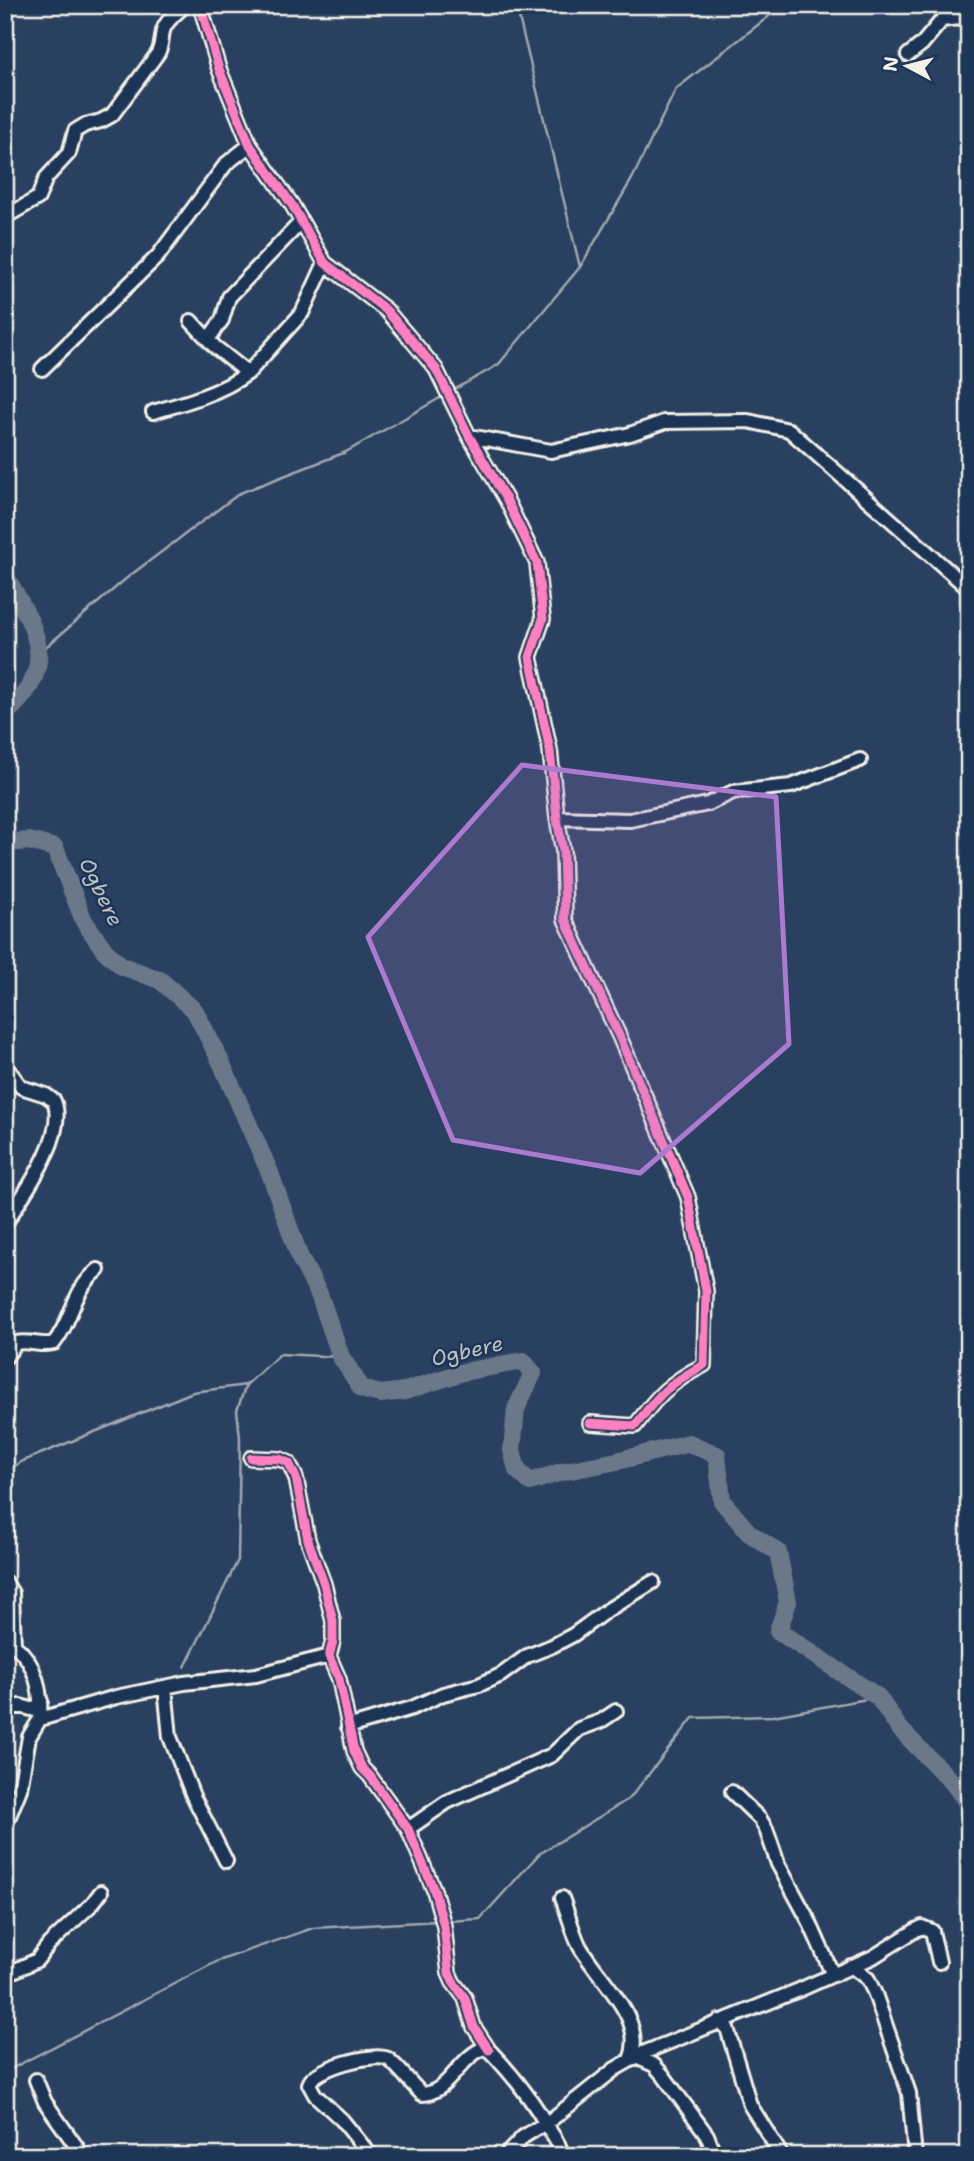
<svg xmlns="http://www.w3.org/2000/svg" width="974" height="2161" font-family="'Shantell Sans',sans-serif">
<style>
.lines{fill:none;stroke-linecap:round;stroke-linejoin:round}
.stream{stroke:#a1a8b0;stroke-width:2.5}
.river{stroke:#6a788a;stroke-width:18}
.street-casing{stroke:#f4f1e8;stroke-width:18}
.street{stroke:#1d3557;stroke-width:12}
.cycleway-casing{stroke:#1d3557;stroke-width:13}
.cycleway{stroke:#ff80c0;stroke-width:9}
.marked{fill:#ab7bcf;fill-opacity:0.2;stroke:#ab7bcf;stroke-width:5;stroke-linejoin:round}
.labels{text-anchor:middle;stroke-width:5;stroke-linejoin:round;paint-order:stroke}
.water-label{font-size:21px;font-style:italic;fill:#bdc1c2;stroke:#1d3557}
</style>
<rect width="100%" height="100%" fill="#2a4060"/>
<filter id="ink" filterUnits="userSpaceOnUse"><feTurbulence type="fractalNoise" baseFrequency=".0143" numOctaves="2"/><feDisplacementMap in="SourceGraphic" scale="14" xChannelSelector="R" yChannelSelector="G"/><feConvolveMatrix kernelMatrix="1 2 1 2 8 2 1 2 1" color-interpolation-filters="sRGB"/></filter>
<g filter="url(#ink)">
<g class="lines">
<path class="stream" d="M516,5L580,267
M450,392L498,365L580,267L632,179L676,89L777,10L792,5
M40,652L128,577L240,493L346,452L445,395
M5,1472L23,1461L193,1392L246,1385L280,1354L341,1357
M185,1667L238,1560L240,1438L237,1410L246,1385
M448,1921L480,1919L539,1854L630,1798L693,1718L773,1716L878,1697
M5,2072L218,1961L313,1928L438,1921"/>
<path class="river" d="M5,575C35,629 62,665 5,714
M5,843L29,841L55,848L84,921L105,951L122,966L160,980L195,1011L221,1062L270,1173L300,1258L319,1294L341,1357L362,1389L380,1394L405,1391L463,1372L523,1361L533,1373L516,1409L512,1450L517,1470L530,1482L561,1472L617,1461L689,1443L717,1455L722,1501L749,1533L778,1552L788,1602L778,1631L878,1697L899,1728L953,1783L969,1805"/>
<defs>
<path id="street" d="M200,5L219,69L250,145L292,205L325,263L386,310L436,369L469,436L507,501L537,563L543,619L530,657L550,750L557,818L563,851L565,919L620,1038L688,1197L706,1291L704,1365C669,1383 658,1395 635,1426L590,1423
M908,55L922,44L942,20L958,18L969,22
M5,217L38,198L46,178L69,153L75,131L85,125L101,121L112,115L158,53C162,45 161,40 163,31C166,20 177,13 185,5
M191,321L215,347L248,373
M209,338L222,320L229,297L301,222
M42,369L158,256L226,164L250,145
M153,412C185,403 221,393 248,373L302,313L325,263
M469,436L551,451L630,434L664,422L748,421L789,430L969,589
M557,818L630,820L708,804L733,792L791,786L860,760
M5,1065L21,1087L46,1095L54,1101C68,1135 23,1195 5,1224
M5,1358L16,1343C30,1340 41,1347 54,1343C74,1318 71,1292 98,1270
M251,1458L280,1459L289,1463L296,1478L308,1540L324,1584L333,1621V1641L329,1656L339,1679L354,1751L362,1768L370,1776L408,1829L434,1890L444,1926L449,1973L453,1982L465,1998L474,2027L489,2050
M5,1522V1534
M5,1582L12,1593L14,1645C36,1662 42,1692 40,1719
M165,1687L170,1737L193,1796L226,1861
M5,1710L20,1706L35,1710L41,1701
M348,1727L412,1708L443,1694L479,1685L501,1675L527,1656L552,1646L573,1635L606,1611L653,1582
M732,1792L760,1819L766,1829L778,1864L809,1921L832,1973
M5,1826L20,1789L29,1737L40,1719L116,1697L184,1683L256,1675L329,1656
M408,1829L447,1802L552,1755L579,1729L601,1721L616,1711
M562,1898C568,1913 572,1930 579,1945C597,1979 648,2018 630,2060
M851,1966L868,1979L875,1994L909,2093L915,2156
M5,1975L37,1960L49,1944L92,1904L101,1892
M719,2021L727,2028L750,2105L782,2156
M636,2057L654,2065L663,2075L707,2135L715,2156
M36,2080L45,2102L83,2156
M371,2156L342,2120L315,2095L309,2084C314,2068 373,2052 388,2059C394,2062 414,2087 422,2094C448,2094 458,2058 484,2048L489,2050C512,2074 531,2097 547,2126C553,2137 560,2143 562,2156
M505,2156L523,2137L552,2119L615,2069L643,2053L799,1990L873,1957L916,1930L922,1927L932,1931L939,1962"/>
</defs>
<use href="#street" class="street-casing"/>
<use href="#street" class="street"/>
<defs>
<path id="cycleway" d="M200,5L219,69L250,145L292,205L325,263L386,310L436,369L469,436L507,501L537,563L543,619L530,657L550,750L557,818L563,851L565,919L620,1038L688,1197L706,1291L704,1365C669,1383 658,1395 635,1426L590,1423
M251,1458L280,1459L289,1463L296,1478L308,1540L324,1584L333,1621V1641L329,1656L339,1679L354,1751L362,1768L370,1776L408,1829L434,1890L444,1926L449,1973L453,1982L465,1998L474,2027L489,2050"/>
</defs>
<use href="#cycleway" class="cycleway-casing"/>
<use href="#cycleway" class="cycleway"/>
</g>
</g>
<path class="marked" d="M522,765L776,797L789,1044L640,1173L453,1140L368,937Z"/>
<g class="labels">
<g class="water-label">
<text transform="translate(101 892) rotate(64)" y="7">Ogbere</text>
<text transform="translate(467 1351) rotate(-13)" y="7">Ogbere</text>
</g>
</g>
<rect width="974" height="2161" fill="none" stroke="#1d3557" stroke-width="28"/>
<rect x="14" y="14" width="946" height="2133" fill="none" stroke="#f4f1e8" stroke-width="2.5" filter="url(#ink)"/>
<g transform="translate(907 66) rotate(277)" stroke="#1d3557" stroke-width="5" paint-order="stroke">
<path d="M0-5L12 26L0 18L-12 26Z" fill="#f4f1e8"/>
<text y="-10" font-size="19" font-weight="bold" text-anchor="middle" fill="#f4f1e8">N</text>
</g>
</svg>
